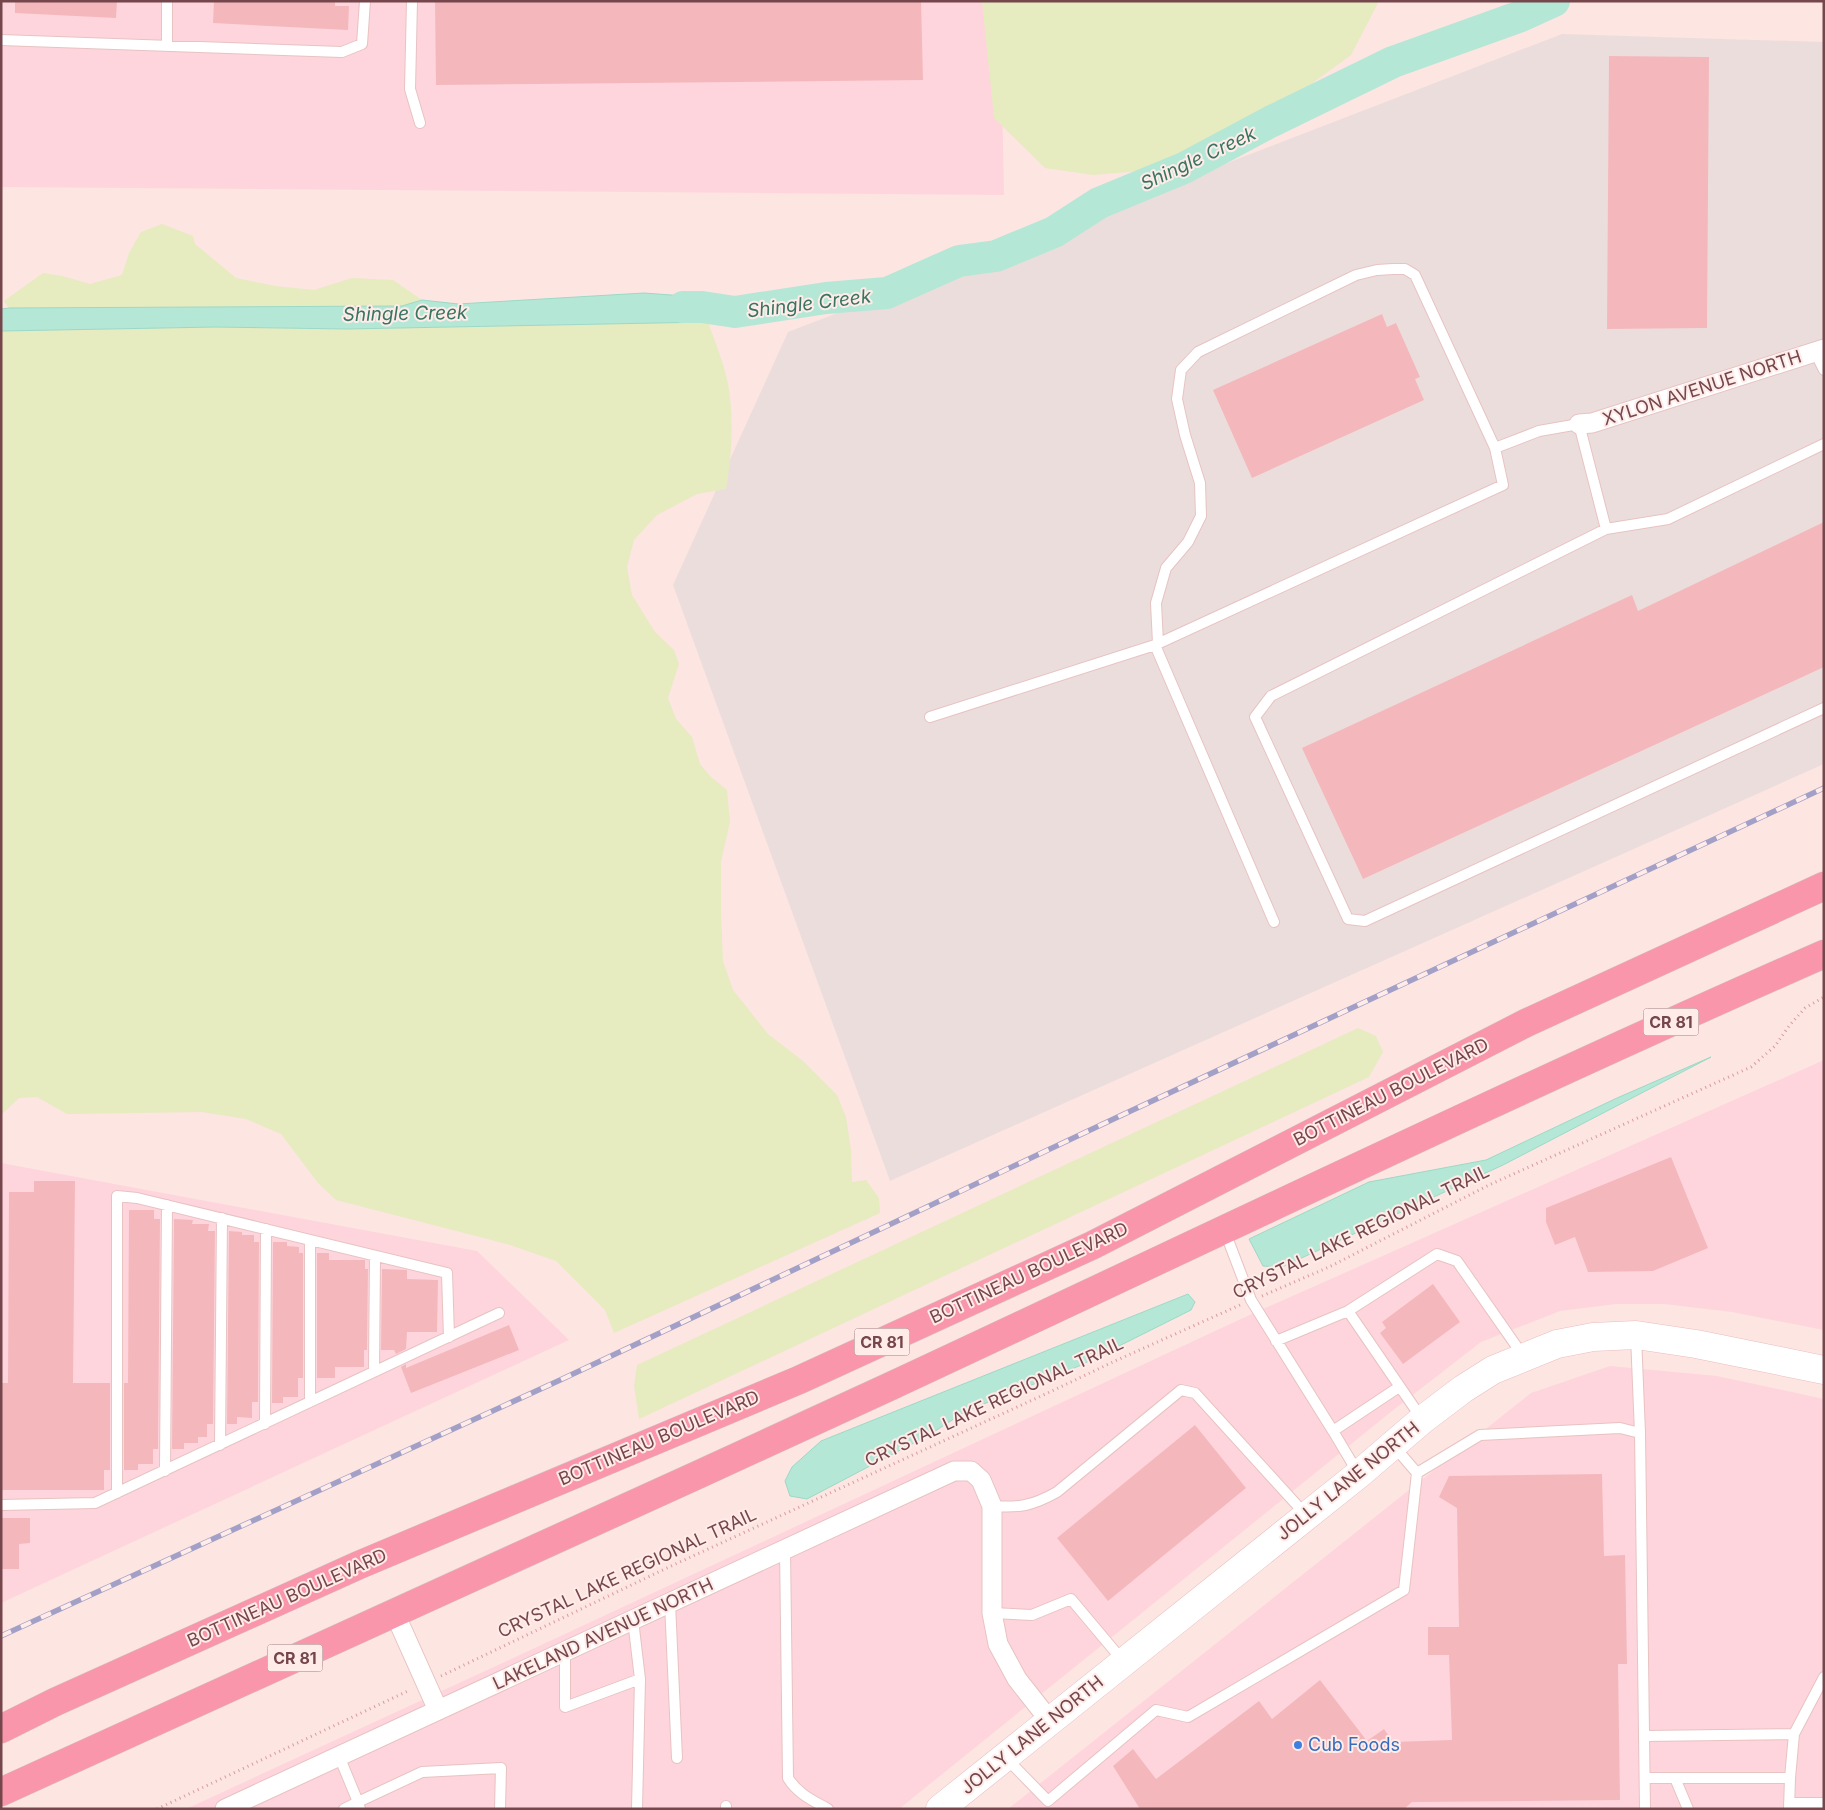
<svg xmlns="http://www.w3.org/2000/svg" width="1825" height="1810" font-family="Inter,sans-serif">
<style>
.commercial{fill:#fed5dc}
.industrial{fill:#ecdddd}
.green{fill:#e6ebc0}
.water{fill:#b5e7d7;stroke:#9bd9c6}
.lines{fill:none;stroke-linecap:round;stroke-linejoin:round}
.river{stroke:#b5e7d7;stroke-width:32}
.building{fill:#f4b8bc}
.lane-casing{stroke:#e7c3c2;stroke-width:12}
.street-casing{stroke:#e7c3c2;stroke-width:21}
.secondary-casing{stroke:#e9bdbd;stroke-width:29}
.highway-casing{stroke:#d3c4c6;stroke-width:29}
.path{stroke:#d89ba0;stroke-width:3;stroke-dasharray:1 4;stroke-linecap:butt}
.lane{stroke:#fff;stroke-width:10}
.street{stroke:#fff;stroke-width:19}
.secondary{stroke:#fff;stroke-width:28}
.highway{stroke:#fa96ab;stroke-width:28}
.rail-casing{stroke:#a3a0c7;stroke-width:5.5}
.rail{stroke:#ffece9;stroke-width:4;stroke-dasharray:11;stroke-linecap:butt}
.shop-dot{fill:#3f7fe0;stroke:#ffece9;stroke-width:2}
.labels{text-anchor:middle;stroke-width:4;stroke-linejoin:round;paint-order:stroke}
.shield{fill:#ffece9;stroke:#9e787b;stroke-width:1}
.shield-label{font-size:16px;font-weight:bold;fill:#75474c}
.street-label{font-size:18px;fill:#75474c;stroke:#ffece9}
.shop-label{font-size:18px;fill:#366cbe;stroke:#ffece9;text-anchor:start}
.water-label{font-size:19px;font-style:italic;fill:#387462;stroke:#ffece9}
</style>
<rect width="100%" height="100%" fill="#fde5e2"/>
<path class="commercial" d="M1,1H1000L1004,195L1,187Z
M1824,1060V1330L1732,1312L1664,1304H1616L1560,1311L1481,1342L1392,1411L899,1809H186L537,1647L1243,1318Z
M1,1163L477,1251L569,1340L1,1603Z
M1610,1366L1717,1376L1824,1399V1809H1008L1531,1393Z"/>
<path class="industrial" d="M1562,34L1824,42V764L890,1181L673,585L788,332Z"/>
<path class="green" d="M982,1H1379L1351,55L1270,114L1183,154L1140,171L1093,175L1045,168L994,118Z
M162,224L193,236L195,244L236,278L275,286L314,290L352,278L393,280L422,300L402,306L9,308L4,301L43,273L62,276L90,284L122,275L129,253L141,232Z
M708,322C715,342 724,363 728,384C734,416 732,457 726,489L697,494L657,515L634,540L627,567L632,595L655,632L674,650L679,664L668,698L676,719L692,737L700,764L711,777L727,790L730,822L721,861V912L723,961L733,990L768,1034L803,1061L837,1095L846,1117L851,1150L852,1182L866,1180L879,1198L880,1213L614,1333L605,1310L556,1261L507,1244L336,1200L318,1183L281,1134L246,1119L202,1112L67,1114L37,1097L19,1098L1,1115V331L215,327L347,329Z
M1358,1028L1376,1036L1383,1052L1369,1077L639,1419L634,1386L637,1365Z"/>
<path class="water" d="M644,293L711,298L734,317L708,322L347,329L215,327L1,331V309L9,308L402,306L422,300L458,304Z
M1711,1057L1503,1165L1282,1267L1263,1266L1249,1239L1369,1182L1486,1160L1617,1098Z
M1188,1294L1195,1302L1191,1310L1079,1366L966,1411L929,1435L807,1499L790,1496L785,1481L792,1467L821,1441Z"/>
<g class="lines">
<path class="river" d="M683,307H702L735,312L826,298L887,293L959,261L996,256L1054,232L1099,203L1184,168L1270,122L1393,62L1521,16L1554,1"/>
</g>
<path class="building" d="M15,1H117L116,18L15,13Z
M214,1H335V6H349L348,30L213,23Z
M435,1H921L923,80L436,85Z
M1609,56L1709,57L1707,328L1607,329Z
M1382,314L1387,327L1396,323L1420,377L1415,379L1424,400L1252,478L1213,390Z
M1824,522V667L1363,879L1302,748L1632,595L1638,611Z
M1671,1157L1708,1248L1653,1271L1588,1272L1575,1237L1555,1245L1546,1222V1208Z
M34,1181H75L73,1383H110V1470H104V1490H1V1383H8L9,1192H34Z
M129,1210H154V1219H160L158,1449H153V1464H138V1470H124V1383H128Z
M174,1219L193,1220L192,1224H209L208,1231H215L213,1424H207V1437H198V1443H184V1449H172Z
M229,1231L242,1232V1235H254V1242H259L258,1402H252V1418L237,1417V1424H227Z
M273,1242H287V1246L299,1247V1253H303V1378H298V1397H283V1403H272Z
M317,1253H329V1260H365V1269H368L367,1350H364V1367H335V1378H317Z
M382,1269L407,1270V1279L438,1280L437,1332H407L406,1349L396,1354L394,1350H381Z
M1433,1284L1460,1322L1403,1364L1380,1333L1386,1328L1382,1322Z
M509,1325L519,1350L411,1393L401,1367L406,1364V1368Z
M1195,1425L1246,1488L1108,1601L1057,1538Z
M1602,1474L1604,1556L1625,1555L1627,1664H1618L1620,1800L1412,1802L1404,1809H1140L1113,1766L1133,1749L1156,1779L1259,1701L1272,1719L1320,1680L1367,1741L1384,1729L1393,1742L1452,1740L1449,1655H1428V1627H1459L1457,1508L1439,1497L1449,1476Z
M1,1518H30V1543L19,1544V1569H1Z"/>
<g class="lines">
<defs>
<path id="lane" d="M412,1L410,89L420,123
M1,40L342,52L362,44L365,1
M167,46V1
M1815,352L1824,370
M1606,529L1668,519L1824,444
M1158,643L1156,603L1166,568L1188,542L1201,516L1200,483L1185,435L1177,399L1181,370L1198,352L1356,275L1377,270L1393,269H1405L1415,275L1495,448L1539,431L1579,424L1606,529L1271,696L1255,717L1348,919L1365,921L1824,708
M1155,645L1274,922
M930,717L1155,645L1503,485L1495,448
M1225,1232L1251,1300L1333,1431L1399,1387
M1348,1311L1422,1419
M1636,1336L1640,1433L1645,1809
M1276,1341L1348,1311L1437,1254L1457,1261L1524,1357
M374,1372L375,1256
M310,1402V1240
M265,1424L266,1229
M1333,1431L1358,1473
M220,1445L222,1218
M1393,1445L1417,1473
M165,1471L167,1205
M117,1493V1196L137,1198L447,1273L449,1337
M1,1505L95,1503L499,1313
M992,1506C1019,1508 1032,1506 1057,1492L1181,1390L1195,1393L1306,1515
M785,1550L788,1778C798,1794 812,1800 828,1809
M670,1603L677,1758
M992,1613L1032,1615L1071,1599L1123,1661
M565,1652V1707L640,1679L633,1620
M1645,1736L1794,1734
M339,1756L358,1802L422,1772L501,1768L500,1809
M1006,1758L1048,1801L1156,1710L1188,1717L1404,1590L1417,1473L1480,1435L1620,1428L1640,1433
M1645,1778H1790
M1675,1778L1688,1809
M1789,1803H1824
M344,1809L358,1802L360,1809
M637,1809L640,1679
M726,1809V1806
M1789,1809L1790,1778L1794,1734L1824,1677"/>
<path id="street" d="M1579,424L1592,423L1824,349
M395,1614L438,1710
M225,1809L954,1471H971L981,1480L992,1506V1613L998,1644L1017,1679L1050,1721"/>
<path id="secondary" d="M940,1809L1359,1474L1422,1420L1463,1389L1493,1370L1557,1344L1593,1337L1636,1335L1696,1344L1824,1370"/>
<path id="highway" d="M1,1729L55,1702L359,1565L799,1380L1093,1245L1526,1023L1824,886
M1,1792C297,1656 595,1523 891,1386C1202,1241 1510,1092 1824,954"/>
</defs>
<use href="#lane" class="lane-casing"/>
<use href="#street" class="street-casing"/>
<use href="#secondary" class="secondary-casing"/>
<use href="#highway" class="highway-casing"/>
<path class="path" d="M1262,1296L1329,1267L1489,1185L1751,1067L1775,1046L1789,1026L1805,1008L1824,997
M441,1676L669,1567L1052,1391L1115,1361L1240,1305
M157,1809L410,1690"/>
<use href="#lane" class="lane"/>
<use href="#street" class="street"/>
<use href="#secondary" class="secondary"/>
<use href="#highway" class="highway"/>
<defs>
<path id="rail" d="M1,1636L558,1381L1122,1115L1824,788"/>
</defs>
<use href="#rail" class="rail-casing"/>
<use href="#rail" class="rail"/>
</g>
<circle class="shop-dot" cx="1298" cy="1745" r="5"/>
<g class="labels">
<g class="shield">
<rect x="1643.5" y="1008.5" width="55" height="27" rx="4"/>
<rect x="854.5" y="1328.5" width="55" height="27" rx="4"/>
<rect x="267.5" y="1644.5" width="55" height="27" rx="4"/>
</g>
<g class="shield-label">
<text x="1671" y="1028">CR 81</text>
<text x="882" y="1348">CR 81</text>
<text x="295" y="1664">CR 81</text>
</g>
<g class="street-label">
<text transform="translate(1702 388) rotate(-18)" y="6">XYLON AVENUE NORTH</text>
<text transform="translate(1391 1092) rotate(-27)" y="6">BOTTINEAU BOULEVARD</text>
<text transform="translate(1361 1232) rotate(-26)" y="6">CRYSTAL LAKE REGIONAL TRAIL</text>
<text transform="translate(1029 1273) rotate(-25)" y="6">BOTTINEAU BOULEVARD</text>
<text transform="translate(994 1402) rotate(-25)" y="6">CRYSTAL LAKE REGIONAL TRAIL</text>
<text transform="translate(659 1438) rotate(-23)" y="6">BOTTINEAU BOULEVARD</text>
<text transform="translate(1348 1481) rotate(-39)" y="6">JOLLY LANE NORTH</text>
<text transform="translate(627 1573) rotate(-25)" y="6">CRYSTAL LAKE REGIONAL TRAIL</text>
<text transform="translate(287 1598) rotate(-24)" y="6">BOTTINEAU BOULEVARD</text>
<text transform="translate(603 1634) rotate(-25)" y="6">LAKELAND AVENUE NORTH</text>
<text transform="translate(1032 1735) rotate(-39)" y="6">JOLLY LANE NORTH</text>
</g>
<g class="shop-label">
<text x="1308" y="1751">Cub Foods</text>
</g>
<g class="water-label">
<text transform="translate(1198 158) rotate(-25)" y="7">Shingle Creek</text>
<text transform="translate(809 303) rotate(-7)" y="7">Shingle Creek</text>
<text transform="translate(405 313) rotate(-1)" y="7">Shingle Creek</text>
</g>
</g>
<rect width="1825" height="1810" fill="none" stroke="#75474c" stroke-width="5"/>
</svg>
